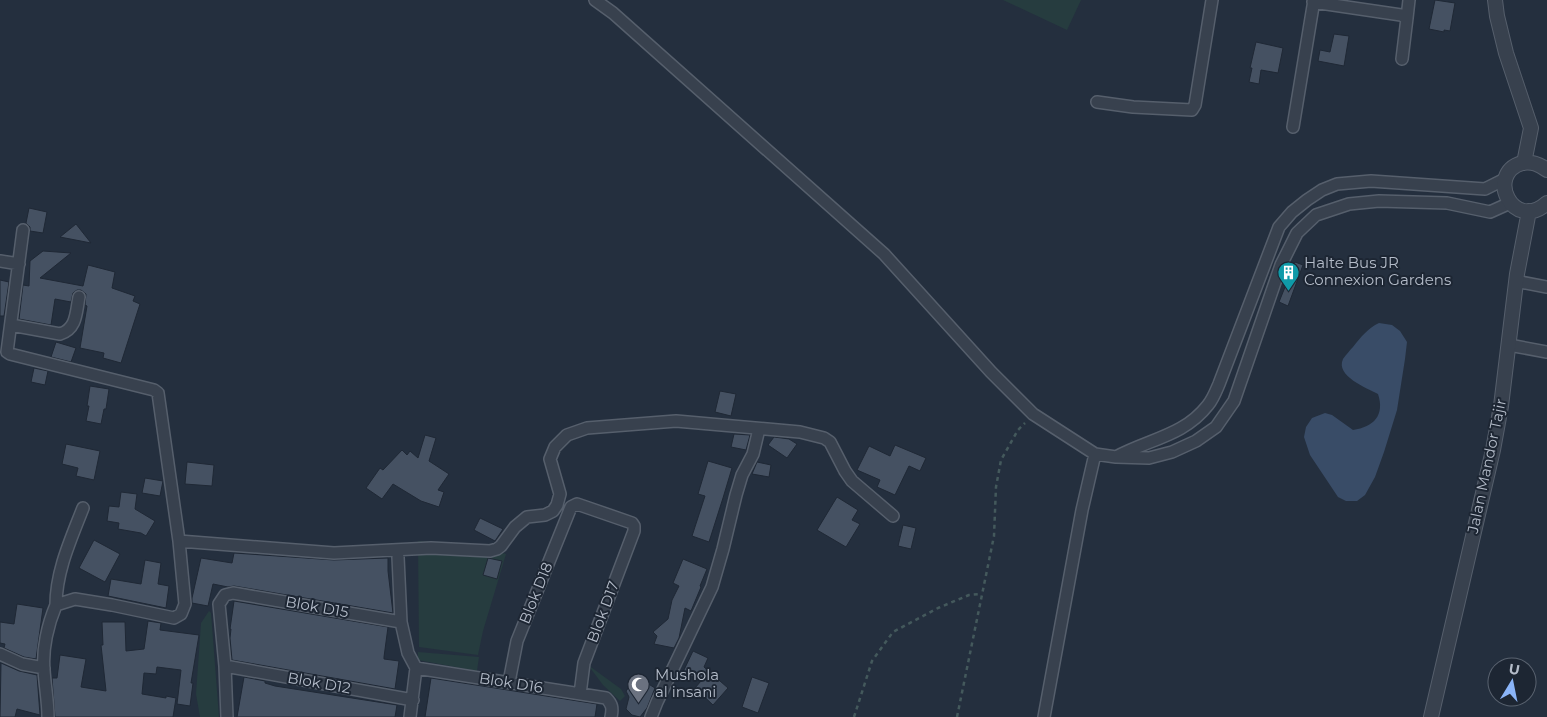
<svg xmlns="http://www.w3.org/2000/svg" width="1547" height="717" font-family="Montserrat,sans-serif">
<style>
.green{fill:#263c3f}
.water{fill:#394c67}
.building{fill:#455162;stroke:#1f2835}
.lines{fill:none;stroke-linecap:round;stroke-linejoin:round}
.minor-casing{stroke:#565f6c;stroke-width:14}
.tertiary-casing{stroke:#565f6c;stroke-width:16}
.path{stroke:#44595c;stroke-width:2.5;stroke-dasharray:4 4;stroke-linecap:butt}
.minor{stroke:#38414e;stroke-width:11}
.tertiary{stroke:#38414e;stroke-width:14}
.labels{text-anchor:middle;stroke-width:4;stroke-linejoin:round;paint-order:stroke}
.poi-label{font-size:15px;fill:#b4bcc9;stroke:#1d2633;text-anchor:start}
.street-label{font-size:15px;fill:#b4bcc9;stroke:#1d2633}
</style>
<rect width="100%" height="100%" fill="#242f3e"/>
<path class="green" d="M1003,0H1081L1067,30Z
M418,541L471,545L506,554L483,631L478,655L419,647Z
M209,611L211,613L219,717H200L196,694L201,623Z
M418,652L479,657L477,671L418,660Z
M588,665L621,689L625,696L620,701L603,685Z"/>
<path class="water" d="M1379,323L1392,325L1400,331L1407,342L1405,359L1397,410L1384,452L1375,477L1365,495L1357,501H1346L1338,497L1310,455L1304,437L1306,427L1312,418L1325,413L1332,415L1353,430C1374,427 1385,415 1378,394C1367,388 1335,376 1343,359C1346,355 1350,350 1353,347C1361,337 1368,328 1379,323Z"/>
<path class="building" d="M1435,0L1455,3L1450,31L1444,30V32L1429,29Z
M1334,34L1349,36L1344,66L1318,61L1320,50L1330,52Z
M1256,42L1283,48L1278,73L1261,70L1259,84L1249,82L1252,68H1250Z
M29,208L47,212L43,233L30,231V227L26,223Z
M76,224L91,243L60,237Z
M43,251L71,253L40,278L83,286L88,265L115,272L112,288L135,296L133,301L140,304L121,363L103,358L104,353L80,348L87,306L85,305L86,294L81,290H77L73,293L71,302L55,299L51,325L19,319L23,285L29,286L30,261Z
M1295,262L1303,265L1288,306L1279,302Z
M0,280L9,282L4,316H0Z
M56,342L76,348L71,362L51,357Z
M34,368L48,371L45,385L31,382Z
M90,386L109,389L106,409H104L101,424L86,421L89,406H87Z
M720,391L736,394L731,416L715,412Z
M734,434L750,435L746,450L731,447Z
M425,435L436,438L429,461L449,474L438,490L444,492L439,507L421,501L393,484L382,499L366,488L380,468L383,470L402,450L407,455L410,451L418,458Z
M774,437L789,439L797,444L787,458L768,445Z
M66,444L100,451L94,480L76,476L78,468L62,464Z
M895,445L926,458L920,471L909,466L895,495L877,487L880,480L857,470L869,446L890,456Z
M708,461L732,468L723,498L709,542L692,536L705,496L698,494Z
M187,462L214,465L212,486L185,484Z
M757,462L771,465L769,477L752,474Z
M145,478L163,481L160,496L142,493Z
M121,492L137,494L135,509L155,521L146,536L141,533L118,529L119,523L107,521L109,506L119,507Z
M837,497L858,510L852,520L860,524L846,547L817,530Z
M480,518L503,529L495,541L474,530Z
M903,525L916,528L911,549L898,546Z
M94,540L120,554L105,582L79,568Z
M234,553L334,560L388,558V571L393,613L234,586L228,587L213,584L208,606L192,603V598L201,558L232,563Z
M488,558L502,561L497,579L483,575Z
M683,559L707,569L700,586L701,587L691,611L685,608L679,638L674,648L654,644L657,636L653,632L668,619L672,600L679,586L673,583Z
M145,560L161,563L158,584L169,586L166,608L108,596L111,579L141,584Z
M234,601L388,627L384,657V659L399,661L395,689L232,660L230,638L231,629H230Z
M17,604L43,608L36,659L24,657L4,648L5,644L0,643V622L14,624Z
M148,621L161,623L160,630L199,635L191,683H193L190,706L177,704L181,670L157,667L156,674L144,673L142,694L166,698V696L176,698L173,717H55L52,678H57L60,655L86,659L81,687L106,691L101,645H103L102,622H125L126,651L144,649Z
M693,651L708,658L704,667L728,688L713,705L695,688L701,681L683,672Z
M1,663L19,671L37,675L40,715L17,709L15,717H0Z
M244,677L265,681V683L275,686L397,705L395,717H237Z
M637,677L655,688L647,708L640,717L632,715L626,709L629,697L626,691Z
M752,677L769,683L758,713L742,707Z
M431,678L597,704L595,717H425Z"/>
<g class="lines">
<defs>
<path id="minor" d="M595,0L613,13L884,254L991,372L1033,414L1095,454L1116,457L1149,458L1172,452L1196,441L1216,427L1234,401L1281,265L1297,233L1316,215L1349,204L1379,201L1447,203L1490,212L1510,203
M1313,2L1401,15L1407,18L1402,59
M1407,18L1409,0
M1097,102L1133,107L1192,110L1195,105L1212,0
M1293,127L1314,0
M23,230L7,352L10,354L154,390L158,393L179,541L185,604L181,614L174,618L112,605L75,599L56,605C48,624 42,649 44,670C45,686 48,701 48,717
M0,261L19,264
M1520,282L1547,287
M11,325L60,334C77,329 76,312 79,297
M1509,345L1547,352
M1116,457C1149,439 1184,436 1208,405C1213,399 1216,391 1219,384L1279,227L1292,212L1307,200L1322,190L1337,184L1371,181L1485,189L1505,179
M179,541L334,553L431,548L490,551L497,549L501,546L515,527L527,517L545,515L553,511L557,505L560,494L550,459L555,447L567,435L587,428L676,421L800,432L824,438L830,442L845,471L852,481L893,516
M398,557L401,622L408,653L416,668L410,717
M56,605C56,571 71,539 83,508
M0,654L22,664L44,668
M225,666L413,700
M416,668L606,698C612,704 613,708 611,717
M509,682L517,641L571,507L577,504L632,523L634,526V531L584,663L580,694
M227,717L225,666L219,604L225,595L233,593L401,622
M651,717L657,702L712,587L723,549L736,495L742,475L753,454L759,429
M1044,717L1082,510L1095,454"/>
<path id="tertiary" d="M1495,0L1497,16L1506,53L1531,128L1524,163
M1547,170C1539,164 1532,161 1522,163C1485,174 1513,233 1547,203
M1431,717L1493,450L1501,406L1517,274L1529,211"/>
</defs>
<use href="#minor" class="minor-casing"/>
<use href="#tertiary" class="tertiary-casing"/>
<path class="path" d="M854,717L872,661L893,632L938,608L969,595L981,594
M957,717L994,536L996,487L1001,460L1018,430L1025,423"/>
<use href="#minor" class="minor"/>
<use href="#tertiary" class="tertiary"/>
</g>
<defs>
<symbol id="building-pin" viewBox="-11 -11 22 30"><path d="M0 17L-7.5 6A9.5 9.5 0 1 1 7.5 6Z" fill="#0f9aa8" stroke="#1d2633"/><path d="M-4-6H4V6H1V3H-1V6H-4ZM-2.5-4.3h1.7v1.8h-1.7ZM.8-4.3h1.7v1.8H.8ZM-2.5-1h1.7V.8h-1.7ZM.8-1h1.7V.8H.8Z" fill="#fff"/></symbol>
<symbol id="mosque-pin" viewBox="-11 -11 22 30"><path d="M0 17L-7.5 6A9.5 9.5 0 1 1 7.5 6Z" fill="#6b7280" stroke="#1d2633"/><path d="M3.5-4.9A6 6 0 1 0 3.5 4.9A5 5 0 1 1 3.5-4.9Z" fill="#fff"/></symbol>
</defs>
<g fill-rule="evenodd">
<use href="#building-pin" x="1276" y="260" width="25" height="34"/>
<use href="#mosque-pin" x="626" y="672" width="25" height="34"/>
</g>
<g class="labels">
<g class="poi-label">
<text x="1304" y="268">Halte Bus JR<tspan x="1304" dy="17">Connexion Gardens</tspan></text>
<text x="655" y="680">Mushola<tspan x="655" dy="17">al insani</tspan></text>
</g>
<g class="street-label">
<text transform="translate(1487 466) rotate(-78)" y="5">Jalan Mandor Tajir</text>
<text transform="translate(536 593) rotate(-68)" y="5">Blok D18</text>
<text transform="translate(317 607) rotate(10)" y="5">Blok D15</text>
<text transform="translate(603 612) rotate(-69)" y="5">Blok D17</text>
<text transform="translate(319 683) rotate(10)" y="5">Blok D12</text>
<text transform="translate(511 683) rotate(9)" y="5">Blok D16</text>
</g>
</g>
<g transform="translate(1512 682) rotate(10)"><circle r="24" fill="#1d2633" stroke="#59626f"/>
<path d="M0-4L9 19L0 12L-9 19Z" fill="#8ab4f8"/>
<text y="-8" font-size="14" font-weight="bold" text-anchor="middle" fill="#b4bcc9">U</text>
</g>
</svg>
